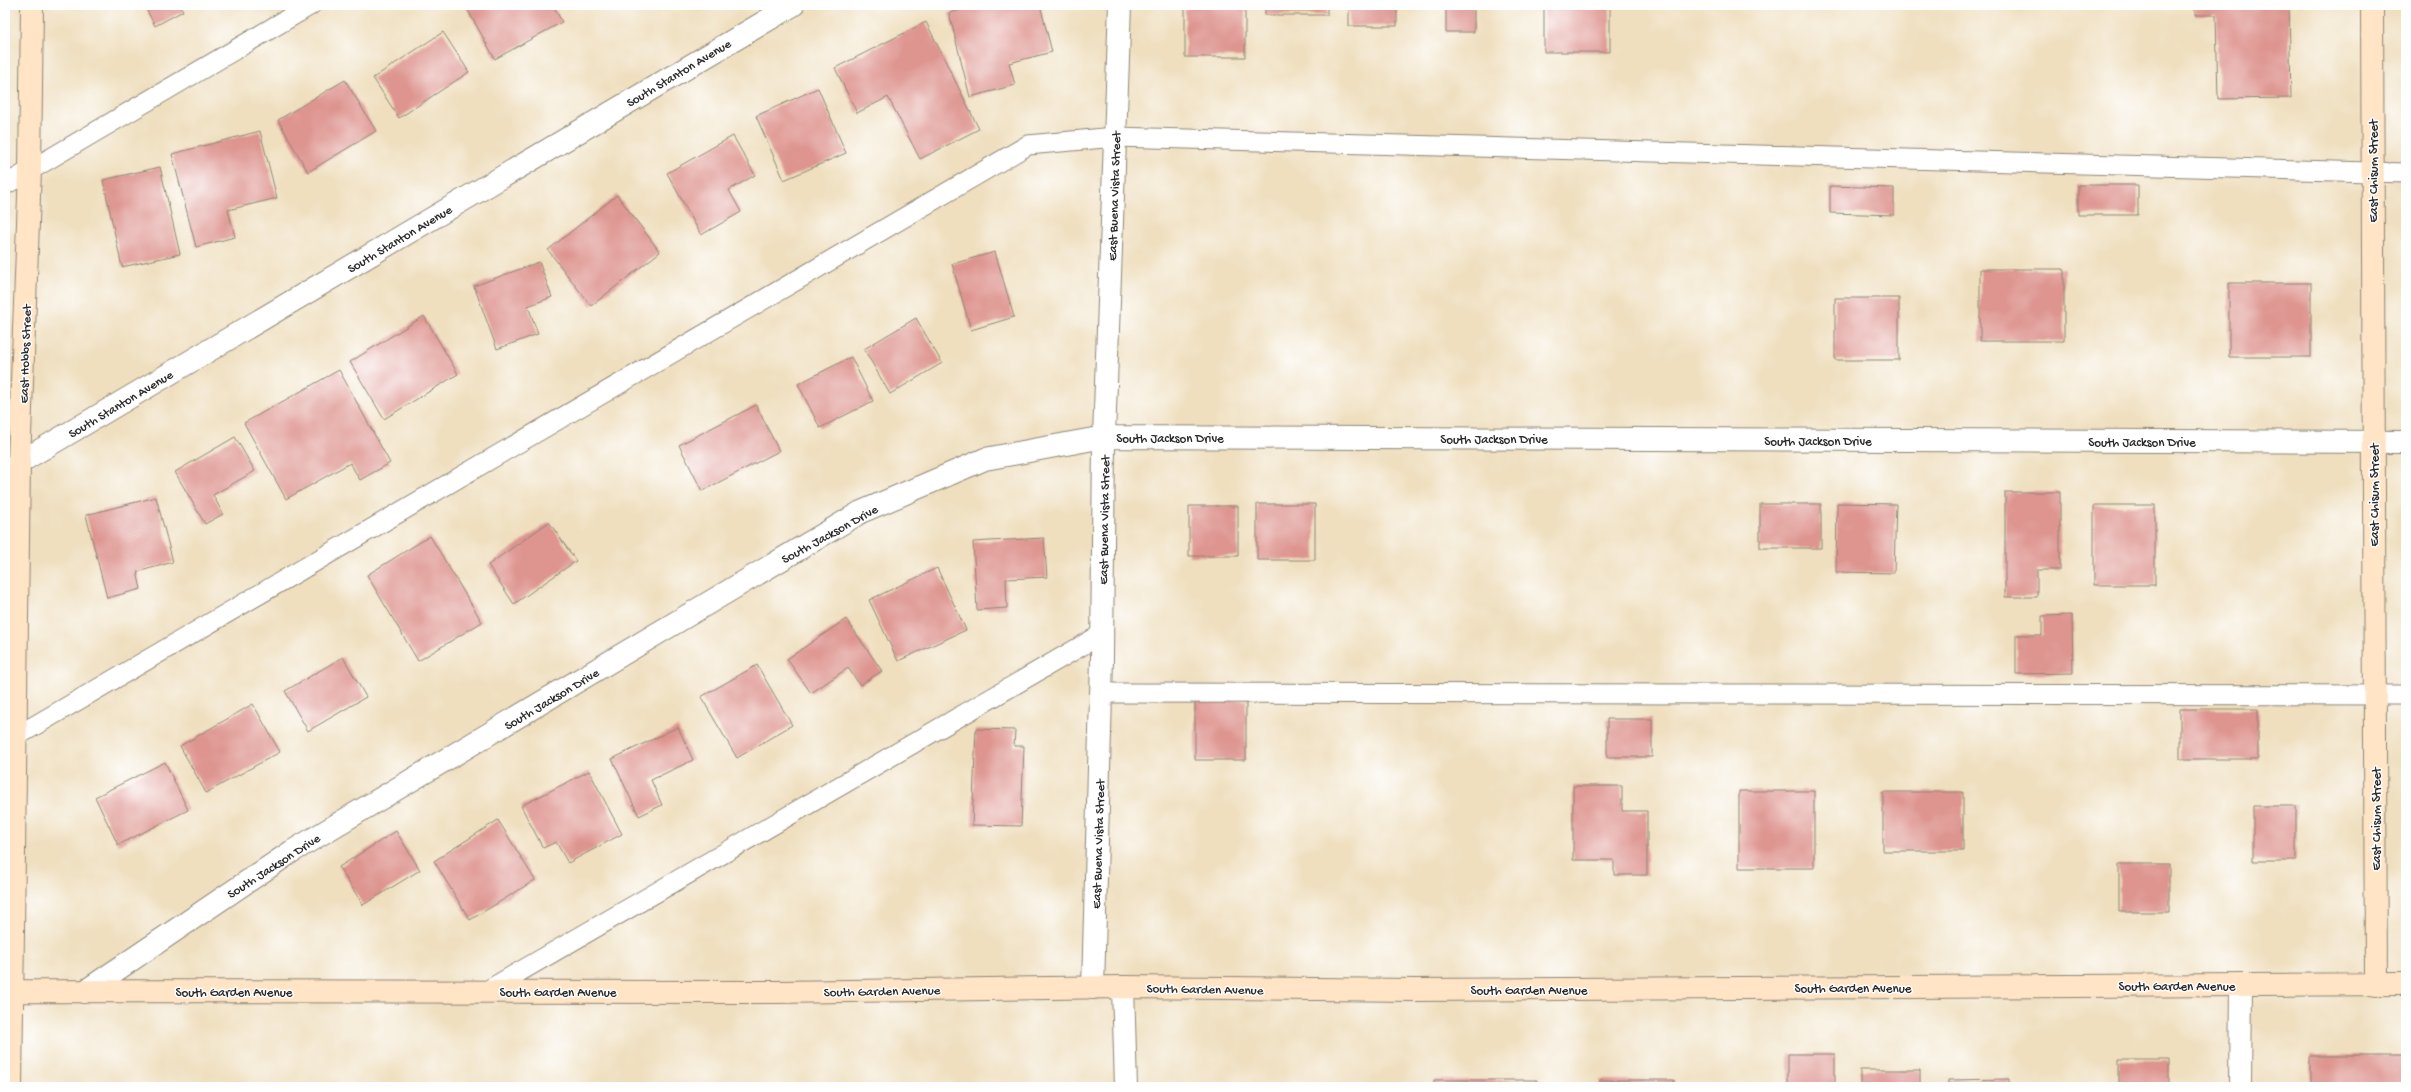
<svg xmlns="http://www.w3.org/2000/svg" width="2411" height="1092" font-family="'Gochi Hand',sans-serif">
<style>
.building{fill:#de948f}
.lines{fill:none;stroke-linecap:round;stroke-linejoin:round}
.lane-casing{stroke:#8d8575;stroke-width:21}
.street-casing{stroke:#8d8575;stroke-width:24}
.secondary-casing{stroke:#8d8575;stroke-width:24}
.lane{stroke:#fff;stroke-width:19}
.street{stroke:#fff;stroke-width:22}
.secondary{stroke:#ffe4c6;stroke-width:22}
.labels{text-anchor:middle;stroke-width:3;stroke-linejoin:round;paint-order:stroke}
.street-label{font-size:13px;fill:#2b2b2b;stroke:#fff}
</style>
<rect width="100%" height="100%" fill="#fff"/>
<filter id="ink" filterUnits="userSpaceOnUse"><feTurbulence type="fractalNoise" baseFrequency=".025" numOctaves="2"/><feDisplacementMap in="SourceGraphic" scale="8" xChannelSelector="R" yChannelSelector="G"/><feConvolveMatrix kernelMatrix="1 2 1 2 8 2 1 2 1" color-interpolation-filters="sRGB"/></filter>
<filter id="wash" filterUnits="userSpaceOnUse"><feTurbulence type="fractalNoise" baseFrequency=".012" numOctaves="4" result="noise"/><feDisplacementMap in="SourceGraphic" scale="16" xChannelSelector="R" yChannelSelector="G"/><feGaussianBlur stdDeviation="0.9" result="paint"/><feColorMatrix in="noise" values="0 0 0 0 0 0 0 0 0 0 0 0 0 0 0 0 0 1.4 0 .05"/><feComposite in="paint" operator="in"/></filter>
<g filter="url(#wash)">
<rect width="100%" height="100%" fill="#efdfbf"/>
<g id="blocks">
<path class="building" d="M144,5H180L183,11L155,26Z
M465,5H553L562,22L495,59Z
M980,5H1040L1052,52L1009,63L1015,85L970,97L949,13Z
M1185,5H1245V57H1185Z
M1265,5H1327V15H1265Z
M1349,5H1397V26H1349Z
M1446,5H1474V32H1446Z
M1544,5H1610V52H1544Z
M2195,5H2289L2291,98L2218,99L2216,15H2195Z
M926,22L979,129L920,159L888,97L857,113L835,68Z
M443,32L469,72L399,118L373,78Z
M345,80L376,131L308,172L278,120Z
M818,88L846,153L784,180L756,116Z
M260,131L277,198L228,210L235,237L196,247L172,154Z
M733,136L755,175L729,190L741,212L701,235L667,173Z
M160,167L180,254L122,267L103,180Z
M2078,185H2138V215H2078Z
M1830,186L1894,188V215L1830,213Z
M617,195L660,252L591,306L548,250Z
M995,252L1014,317L971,330L952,264Z
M539,262L552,297L528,306L538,334L497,349L474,286Z
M1980,269H2064V341H1980Z
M2229,283H2311V357H2229Z
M1835,298H1899V360H1835Z
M424,316L458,374L384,419L350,362Z
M916,318L942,363L890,394L864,349Z
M851,357L873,401L820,428L798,384Z
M339,370L390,463L360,480L350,463L286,499L244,423Z
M756,405L779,451L702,491L679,445Z
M235,437L255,471L213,495L223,514L205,524L175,472Z
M2005,492H2060V570H2037V597H2005Z
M156,497L173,562L137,572L141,589L107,598L86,515Z
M1837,503L1896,504L1894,573L1836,572Z
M1257,504H1315V560H1257Z
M1760,504H1821V548H1760Z
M2094,505H2155V585H2094Z
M1189,506H1238V556H1189Z
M549,522L576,561L514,604L488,565Z
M430,536L482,622L418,661L367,575Z
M1044,538L1047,577L1006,579L1007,608L977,610L973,542Z
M937,568L966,630L898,661L869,600Z
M2072,615L2073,673L2016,674V635H2042V616Z
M846,619L882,671L860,685L848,668L811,693L787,659Z
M343,657L366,697L308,731L285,691Z
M757,665L792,725L737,758L701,697Z
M1195,700H1246V760H1195Z
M253,704L280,752L206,793L180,746Z
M2180,709H2258V759H2180Z
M1607,719H1652V757H1607Z
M678,727L693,760L651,780L662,805L639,816L612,759Z
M976,729L1015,730L1014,746H1024L1021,826L972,825Z
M165,762L188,810L118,845L95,797Z
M589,771L622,834L568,863L556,842L543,848L521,806Z
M1573,786H1622V811H1647V875H1614V860H1573Z
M1739,791H1814V868H1739Z
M1883,792H1963V851H1883Z
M2253,806H2296V861H2253Z
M498,820L535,880L470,920L434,861Z
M396,831L420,870L363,905L339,867Z
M2119,864H2169V912H2119Z
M1788,1054H1835V1087H1788Z
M2311,1055H2406V1087H2311Z
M2119,1060H2169V1087H2119Z
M1860,1070H1920V1087H1860Z
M2010,1079V1087H1948V1080Z
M1434,1080H1537V1087H1434Z
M1600,1080H1674V1087H1600Z"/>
</g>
</g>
<g filter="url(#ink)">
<use href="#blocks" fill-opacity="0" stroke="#8d8575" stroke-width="1"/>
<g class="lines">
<defs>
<path id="lane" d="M5,185L311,5
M1101,693L2406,695
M5,743L1028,145L1115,137L2406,173
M488,990L1102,634"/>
<path id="street" d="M5,471L793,5
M1123,987L1126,1087
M1093,988L1102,658L1104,437L1120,5
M84,992L291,852L861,512L985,459L1104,437L2406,442
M2240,1087L2241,985"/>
<path id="secondary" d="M2372,5L2376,985
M5,991L778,992L1123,987L1415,990L2406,984
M11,1087L19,462L30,170L32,5"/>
</defs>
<use href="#lane" class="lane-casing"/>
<use href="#street" class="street-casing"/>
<use href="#secondary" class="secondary-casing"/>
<use href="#lane" class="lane"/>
<use href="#street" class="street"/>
<use href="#secondary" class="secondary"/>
</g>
</g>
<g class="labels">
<g class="street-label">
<text transform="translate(678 72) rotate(-31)" y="5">South Stanton Avenue</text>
<text transform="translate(2372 171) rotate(-90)" y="5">East Chisum Street</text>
<text transform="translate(1113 196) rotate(-88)" y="5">East Buena Vista Street</text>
<text transform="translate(399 238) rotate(-31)" y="5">South Stanton Avenue</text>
<text transform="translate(24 354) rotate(-88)" y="5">East Hobbs Street</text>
<text transform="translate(120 403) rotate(-31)" y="5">South Stanton Avenue</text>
<text x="1170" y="442">South Jackson Drive</text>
<text x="1494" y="443">South Jackson Drive</text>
<text x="1818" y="445">South Jackson Drive</text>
<text x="2142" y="446">South Jackson Drive</text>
<text transform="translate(2373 495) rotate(-90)" y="5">East Chisum Street</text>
<text transform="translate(1103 520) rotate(-89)" y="5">East Buena Vista Street</text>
<text transform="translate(829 533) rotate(-29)" y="5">South Jackson Drive</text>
<text transform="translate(551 698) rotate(-31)" y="5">South Jackson Drive</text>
<text transform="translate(2375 819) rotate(-90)" y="5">East Chisum Street</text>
<text transform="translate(1097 844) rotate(-88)" y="5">East Buena Vista Street</text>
<text transform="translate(273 865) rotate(-33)" y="5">South Jackson Drive</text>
<text x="2177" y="990">South Garden Avenue</text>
<text x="1853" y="992">South Garden Avenue</text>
<text transform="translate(1205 988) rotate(1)" y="5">South Garden Avenue</text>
<text x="1529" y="994">South Garden Avenue</text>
<text transform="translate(882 990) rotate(-1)" y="5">South Garden Avenue</text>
<text x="234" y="996">South Garden Avenue</text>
<text x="558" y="996">South Garden Avenue</text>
</g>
</g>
<rect width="2411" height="1092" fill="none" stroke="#fff" stroke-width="20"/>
</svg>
